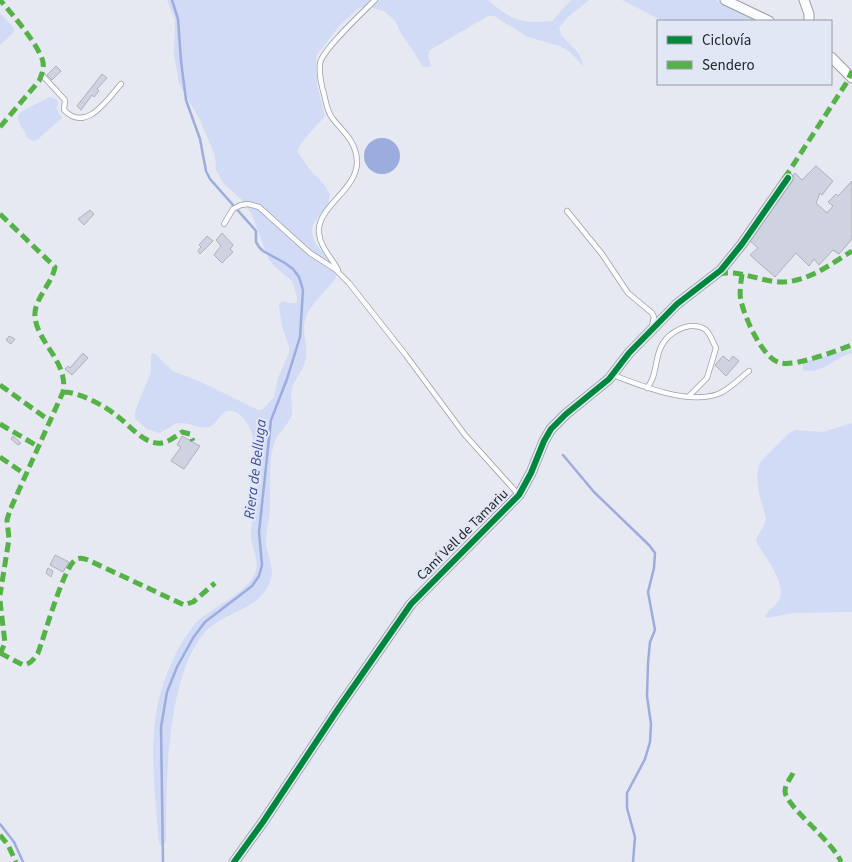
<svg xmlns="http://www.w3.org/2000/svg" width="852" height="862" font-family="'Source Sans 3',sans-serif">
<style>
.green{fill:#d1dbf6}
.water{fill:#9cacdd}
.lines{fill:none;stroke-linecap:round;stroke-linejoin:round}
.stream{stroke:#9cacdd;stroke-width:2.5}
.building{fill:#cfd3e1;stroke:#aeb1b7}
.service-casing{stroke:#9b9ea3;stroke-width:6}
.minor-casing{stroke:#9b9ea3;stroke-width:11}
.service{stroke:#fbfcfd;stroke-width:4.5}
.minor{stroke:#fbfcfd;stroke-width:9}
.quiet{stroke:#55b246;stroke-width:5;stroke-dasharray:10 5;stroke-linecap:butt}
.cycleway-casing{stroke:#e2e7f5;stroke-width:9}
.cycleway{stroke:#00873e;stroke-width:6}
.labels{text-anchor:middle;stroke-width:4;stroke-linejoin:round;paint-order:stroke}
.street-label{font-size:14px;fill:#24262b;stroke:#e2e7f5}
.water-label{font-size:15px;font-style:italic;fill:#394c9d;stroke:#e2e7f5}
</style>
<rect width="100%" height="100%" fill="#e6e9f1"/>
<path class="green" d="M167,0H488C513,21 520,24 552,21L571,0H589L568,17L559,28L561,35L579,54L584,67L570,52L560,46L528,37L494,16H488L430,50L428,56L431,66L423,67L414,52L402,35L395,21L384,11L367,6L359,8L340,25L316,56L317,85L325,116C315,128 304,137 297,151L310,170L324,184L330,195C329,198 329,203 327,206C323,215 313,219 312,229C310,246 334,259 336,278C327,290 311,303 306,317C301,330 308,345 306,358C304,370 295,378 292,389C289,399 295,410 290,419C285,428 277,434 274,444C268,463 271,485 270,505C270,516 267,527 266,538C265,552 275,566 271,579C261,611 224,611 205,632C166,677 166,784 166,841L162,846L159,843C155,791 146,731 164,682C171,662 181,641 194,625C209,608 250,593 256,570C259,559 250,545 251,533C251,522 255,511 256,500C259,477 260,418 232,411C221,408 218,424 209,427C200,430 186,420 175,424C170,426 165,431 159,433L147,429L135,419V411L151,372V354L154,353L173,371L201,382L258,410L263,409L274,397L278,378L289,353V346L282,327L279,305L281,302C287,301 291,305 297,302V297L292,281L274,266L268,258L252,215L241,199L224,184L216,170L215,156L199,118L179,84L174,54L175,20Z
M622,0H716L761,21H663Z
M0,13L14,28V32L0,45Z
M49,97C54,97 57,99 58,104L56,108L62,118L37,140L33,141L28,138C25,129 18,126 18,116L21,112Z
M852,349V353C835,357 822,375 803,370V364L807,361Z
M852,423V612L794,613L766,618L765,615C769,610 776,605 779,600C788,584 763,555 756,541C758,533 765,527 766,519C762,501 752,478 761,461L789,433L795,430L823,432Z"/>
<path class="water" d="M364 156a18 18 0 1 1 36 0a18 18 0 1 1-36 0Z"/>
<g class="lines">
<path class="stream" d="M563,455L594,492L649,545L655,553L654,568L648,592L655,630L650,642L648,663L647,696L651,724L650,742L645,759L627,793V808L635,837L633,862
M0,824L14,842L23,862
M163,862L161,727L167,692L177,667L193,638L205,622L252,586L259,576L262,565L259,532L271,420L287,379L300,337L303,290L299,277L293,269L285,263L263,251L259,247L256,242V231L210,179L206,171L200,139L186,100L181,61L178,19L172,0"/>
</g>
<path class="building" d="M56,66L61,71L52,80L47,75Z
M102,74L107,78L97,89L99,91L94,97L92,95L81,110L77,106Z
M816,166L833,181L822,195L820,193L816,203L827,213L833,206L828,202L836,194L838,196L852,181V239L839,254L833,250L819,265L814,259L809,266L796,253L775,277L750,255L758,248L748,239L769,214L765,211L795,173L802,180Z
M90,210L94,214L84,225L78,219Z
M222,233L233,245L230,249L233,252L222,263L214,255L221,246L216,240Z
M207,236L213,241L200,254L198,251L201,247L199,245Z
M9,336L15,339L11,344L6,340Z
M83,353L88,358L72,375L65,369L68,366L70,368Z
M723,356L729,361L733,356L739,361L726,376L715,365Z
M13,436L21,443L18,445L11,439Z
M182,436L200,446L184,469L171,461L181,447L177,445Z
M55,555L69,562L63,572L50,565Z
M48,568L53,571L51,577L46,573Z"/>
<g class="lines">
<defs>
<path id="service" d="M42,75L65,100L64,110C86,133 107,100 121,84
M567,211L602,254L628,293L652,313L654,317L652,326
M224,224L233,209L241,205L248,204L259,207L310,253L335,269L349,283L405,354L465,435L519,495
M338,270C332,258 320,247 319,233C316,207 358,190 357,161C356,141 343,132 333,119C327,112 326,102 324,94C321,84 319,73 320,63C323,49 363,12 375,0
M613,375C641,386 689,405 718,394C729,390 740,378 749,371
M647,388C660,372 652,352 669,336C675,331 682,327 690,326C708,325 709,334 716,348L707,378L689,396"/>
<path id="minor" d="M725,0L769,21
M804,0L809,14V21
M831,57L852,78
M234,862L263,822L338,709L411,604L519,495L531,473L544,441L551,429L566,414L609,379L629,353L677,304L721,270L742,244L788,178"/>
</defs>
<use href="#service" class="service-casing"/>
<use href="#minor" class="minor-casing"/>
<use href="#service" class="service"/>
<use href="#minor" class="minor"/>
<path class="quiet" d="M0,127L39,81C42,75 44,68 43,62C39,45 12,14 0,0
M784,179L847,82L852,71
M0,214L55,267C52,284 33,300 35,317C37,342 69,363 63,392L10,510L7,520L9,539L0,595
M718,274C736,270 753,278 771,281C801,287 828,266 852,251
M742,274C741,282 739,293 741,301C745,318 763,360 781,363C798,366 835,351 852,345
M0,385L50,421
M63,392C81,392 109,408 122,420C133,429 146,445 162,443C169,442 176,436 182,432L190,434L193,441
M0,424L39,447
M0,457L26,475
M0,601L5,643L0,654
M0,653L23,665C31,664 34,659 38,653C45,634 62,573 74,561C78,557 83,558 88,560L184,605L193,602L215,583
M793,773C790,779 785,785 785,791C785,806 833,841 841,862
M0,835L8,845L16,862"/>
<defs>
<path id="cycleway" d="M234,862L263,822L338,709L411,604L519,495L531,473L544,441L551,429L566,414L609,379L629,353L677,304L721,270L742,244L788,178"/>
</defs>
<use href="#cycleway" class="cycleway-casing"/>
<use href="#cycleway" class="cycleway"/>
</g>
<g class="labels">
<g class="street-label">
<text transform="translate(462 534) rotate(-45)" y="5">Camí Vell de Tamariu</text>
</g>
<g class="water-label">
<text transform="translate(255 469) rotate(-83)" y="5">Riera de Belluga</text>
</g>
</g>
<rect x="657" y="20" width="175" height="65" fill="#e2e7f5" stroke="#969aa4"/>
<rect x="667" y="36" width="25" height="8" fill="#00873e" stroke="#969aa4"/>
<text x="702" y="45" font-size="15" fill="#24262b">Ciclovía</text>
<rect x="667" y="61" width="25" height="8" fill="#55b246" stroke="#969aa4"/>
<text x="702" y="70" font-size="15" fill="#24262b">Sendero</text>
</svg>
